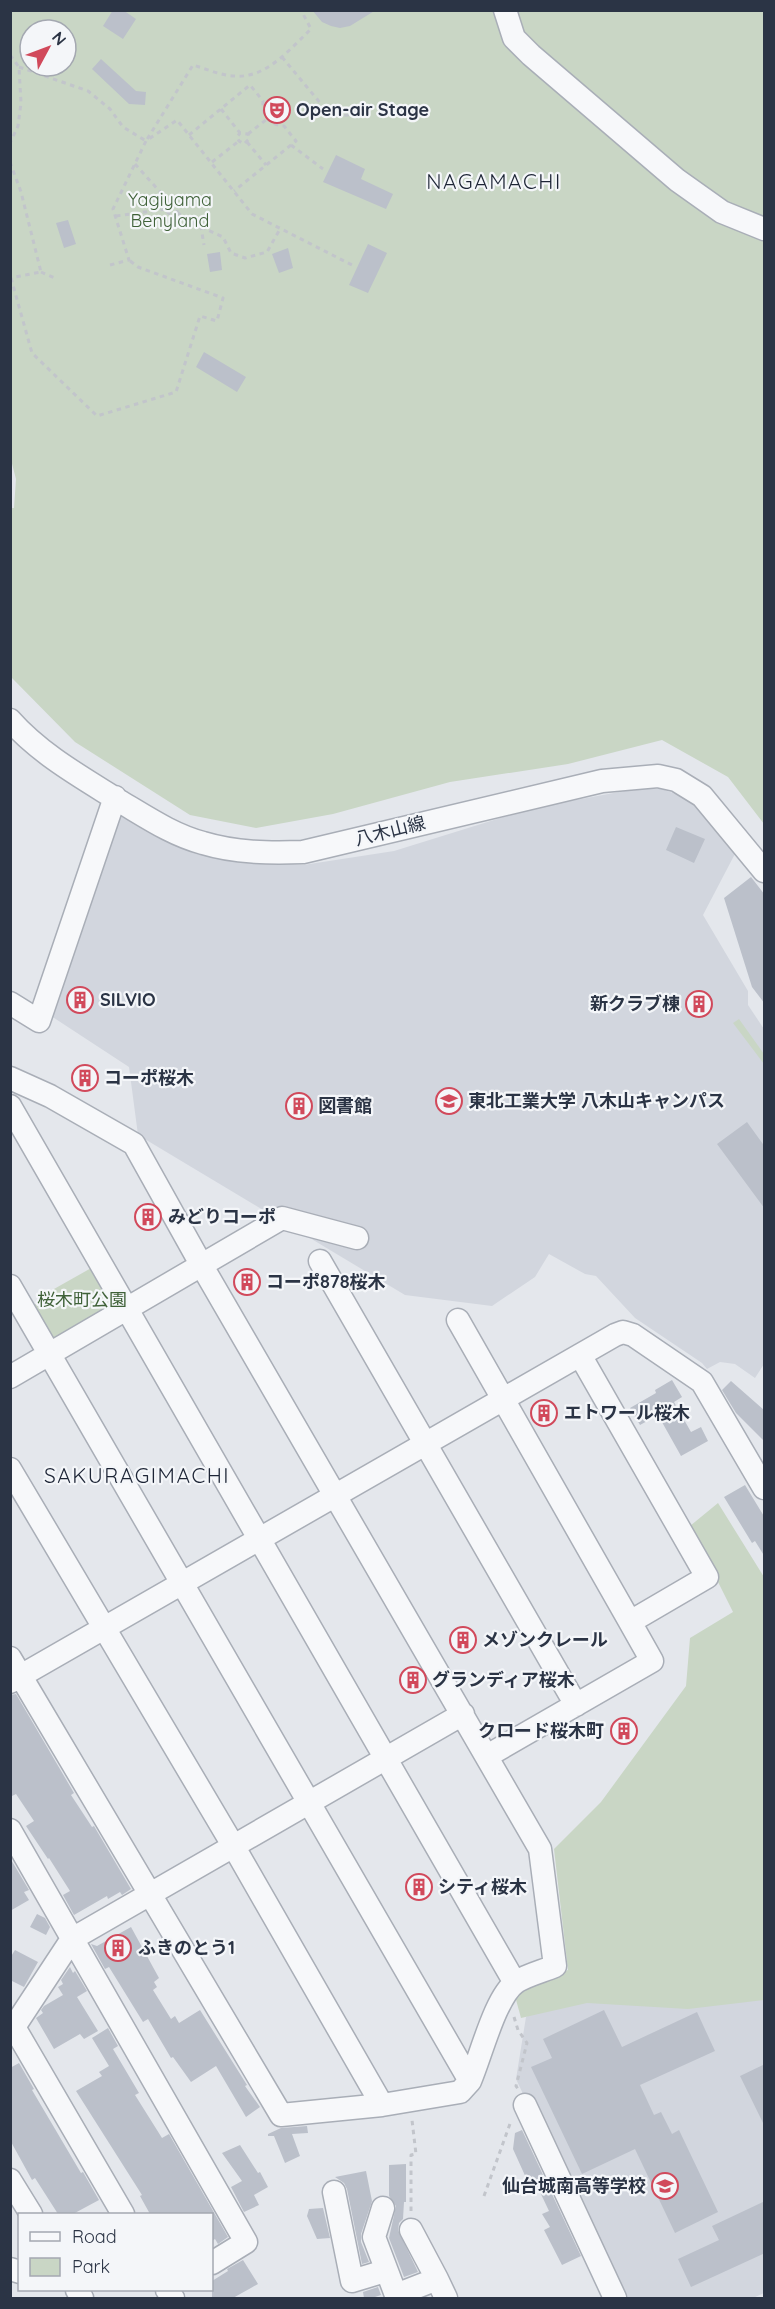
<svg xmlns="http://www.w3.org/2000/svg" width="775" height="2309" font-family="Quicksand,'Noto Sans JP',sans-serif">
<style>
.built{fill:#d2d6de}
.green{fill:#c9d6c5;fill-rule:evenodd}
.building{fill:#bbc0ca}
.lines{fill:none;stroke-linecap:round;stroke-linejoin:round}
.minor-casing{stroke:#a9aeb7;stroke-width:25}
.path{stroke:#c2c5cb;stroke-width:3;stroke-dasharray:4.5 4.5;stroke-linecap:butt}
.minor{stroke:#f7f8fa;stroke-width:22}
.labels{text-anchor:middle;stroke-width:4.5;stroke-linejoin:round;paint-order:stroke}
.poi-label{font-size:18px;font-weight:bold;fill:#2b3445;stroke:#f4f6f9;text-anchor:start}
.park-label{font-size:18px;fill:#3f6138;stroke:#f4f6f9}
.street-label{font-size:18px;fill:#2b3445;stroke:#f4f6f9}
.quarter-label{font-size:21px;letter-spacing:1.5px;fill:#1d2536;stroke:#f4f6f9}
</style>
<rect width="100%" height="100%" fill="#e4e7ec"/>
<path class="built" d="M635,789H662L686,798L709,815L737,850L703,915L748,991V1005L764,1029V1364L755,1378L735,1364L720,1362L707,1369L702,1363L635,1318L596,1276L585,1274L549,1254L535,1277L492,1306L405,1295L138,1135L129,1067L45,1012L116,811L178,847L230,859L303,865L394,851L533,808Z
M764,1975V2293L753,2298H619L516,2079L526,2017L557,1996Z"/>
<path class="green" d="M11,11H764V824L728,777L662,740L568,764L450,782L333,814L256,828L190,815L75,742L11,677L10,508H14L16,479L10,456ZM30,30H66V66H30Z
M739,1019L764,1054V1064L733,1023Z
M93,1267L116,1307L53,1343L32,1306L55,1293L54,1289Z
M718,1503L764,1577V2000L688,2009L587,2003L521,2018L515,1996L521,1989L568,1970L554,1849L601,1802L686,1686L690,1638L733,1612L690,1526Z"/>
<path class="building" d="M113,10H123L136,19L123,39L103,26Z
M312,10H376L350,26L340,28L331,26L322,22Z
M101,59L136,91L146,92L145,105L129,104L92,69Z
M336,155L365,169L361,179L393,194L386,209L323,182Z
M68,220L76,244L64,248L56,223Z
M368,244L387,253L368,293L349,285Z
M288,248L293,268L279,273L272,254Z
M220,252L222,270L210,272L207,254Z
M204,352L246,377L237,392L196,367Z
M676,827L705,839L694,863L666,850Z
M751,877L765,895V1004L752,987L724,898Z
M747,1122L765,1147V1209L717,1144Z
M672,1380L682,1397L674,1402L691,1432L701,1427L708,1441L681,1456L658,1415L640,1425L630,1408L656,1393L655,1390Z
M731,1381L765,1411V1442L736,1413L722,1390Z
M745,1485L765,1518V1557L755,1541L752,1543L724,1497Z
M16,1694L74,1793L71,1795L92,1827L94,1826L131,1889L122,1895L120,1892L108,1899L107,1896L74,1915L63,1895L70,1891L49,1858L48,1859L26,1826L34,1821L16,1794L10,1797V1695Z
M10,1858L29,1890L24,1892L29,1900L10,1911Z
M37,1914L45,1918L50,1927L46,1935L30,1927Z
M131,1927L159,1978L154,1982L157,1987L153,1990L171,2019L175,2016L179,2023L200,2010L247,2085L245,2086L260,2107L246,2117L216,2066L191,2082L173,2057L171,2058L148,2019L143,2022L109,1967L105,1969L91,1944L97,1946Z
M15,1950L38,1962L24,1987L10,1980V1958Z
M70,1967L73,1973L75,1971L87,1991L77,1997L98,2031L84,2039L80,2034L54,2049L36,2018L43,2013L41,2010L44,2006L63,1995L58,1987L63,1984L61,1980Z
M604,2010L622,2047L697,2012L715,2051L640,2085L654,2115L661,2112L672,2134L679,2130L718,2212L675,2233L635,2149L582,2174L531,2067L552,2058L543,2039Z
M108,2028L118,2046L113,2049L139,2093L135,2095L162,2138L169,2134L228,2237L218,2244L215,2239L212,2241V2214H150L140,2196L142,2195L76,2091L102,2076L99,2072L109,2066L92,2038Z
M19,2063L34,2089L32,2090L81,2173L83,2172L99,2200L73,2214H58L35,2178L32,2180L10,2140V2068Z
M765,2064V2127L740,2076Z
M307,2126L308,2133L292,2134L300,2156L285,2163L274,2136H268V2134L281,2128Z
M522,2130L581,2256L562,2265L544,2230L550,2227L542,2214L549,2211L539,2190L532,2191L513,2149L515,2133Z
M240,2145L258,2173L260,2172L268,2187L254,2195L259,2205L244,2212L231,2187L242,2181L222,2153Z
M406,2164V2202H404L403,2219L399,2223L398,2230L418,2272L404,2277L389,2238L396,2206L389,2196V2165Z
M366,2171L372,2201L361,2234V2242L369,2262L362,2264L347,2189L344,2183L335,2177Z
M765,2201V2253L691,2287L678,2259L719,2240L712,2226Z
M323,2208L330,2238L317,2239L307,2216L309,2209Z
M243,2260L258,2284L233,2298H212V2281L228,2271L227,2269Z
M378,2287L381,2295L372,2298H364L363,2292Z"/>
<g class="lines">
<defs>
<path id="minor" d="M505,10L514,38L531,55L677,180L722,212L764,229
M10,720C41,755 83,778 121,802C148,818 173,835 203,843C236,853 269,853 303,852L602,781L658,776L676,780L702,796L764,871
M10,1003L39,1021L115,797
M10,1078L50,1096L134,1144L202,1266L540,1849L555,1966C543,1971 527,1975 516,1982C495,1997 481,2056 470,2081
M10,1106L515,1983
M320,1261L576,1705
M10,1286L470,2081L460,2092L382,2105L281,2115L10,1658
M458,1320L630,1622
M10,1377L282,1218L357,1238
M10,1469L234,1847L382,2105
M10,1682L615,1335L623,1332L633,1335L702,1382L764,1488
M487,1756L652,1661L630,1622L707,1577L580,1355
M10,1830L246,2242L212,2263
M525,2105L615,2298
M10,2180L31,2214
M334,2192L352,2281L385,2271
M383,2208L374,2237L396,2295L437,2279L446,2298
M123,2214L14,2027L72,1939L463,1714
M411,2230L437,2279
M10,2269L20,2272
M77,2290L82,2298
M167,2290L173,2298"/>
</defs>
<use href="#minor" class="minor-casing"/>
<path class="path" d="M10,55L19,67L21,103L18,126L10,143
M282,57L331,116L348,115L358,109
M19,67L88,91L110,109L123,127L146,141L193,65C206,69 220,75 234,76C266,79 290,49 311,29L301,10
M221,109L240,133L248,134L249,139L244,144L239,141L237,137L240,133
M248,134L267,119
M189,135L250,85L263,101C262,115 269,125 284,126L296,141L234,191
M247,142L266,165
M291,145L323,169
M10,162L21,192L41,272L10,278
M212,162L239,141
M135,164L171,204
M166.5 209a5.5 5.5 0 1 1 11 0a5.5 5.5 0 1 1-11 0Z
M177,212L187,220L201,227L204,245
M116,216L167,209
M201,227L223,237L231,253L245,258L267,252L280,229
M110,265L129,260L113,209L146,141L177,120L252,214L352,265
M41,272L57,279
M11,278L32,353L97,416L176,392L200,316L217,321L223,298L138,267L129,260
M514,2017L518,2030L527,2043L516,2086L518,2089
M484,2196L511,2121
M411,2211V2155L416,2154L412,2120"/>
<use href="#minor" class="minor"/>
</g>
<defs>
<symbol id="theatre-ring" viewBox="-11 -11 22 22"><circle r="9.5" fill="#f4f6f9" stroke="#d1495b" stroke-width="1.5"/><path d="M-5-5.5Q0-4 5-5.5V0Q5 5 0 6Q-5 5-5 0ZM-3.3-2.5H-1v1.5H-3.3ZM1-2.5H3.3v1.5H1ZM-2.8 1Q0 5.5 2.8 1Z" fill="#d1495b"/></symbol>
<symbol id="building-ring" viewBox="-11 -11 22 22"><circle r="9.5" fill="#f4f6f9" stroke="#d1495b" stroke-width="1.5"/><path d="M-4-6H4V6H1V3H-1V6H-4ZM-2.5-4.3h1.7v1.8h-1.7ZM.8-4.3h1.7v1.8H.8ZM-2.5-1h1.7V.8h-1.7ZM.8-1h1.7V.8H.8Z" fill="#d1495b"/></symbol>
<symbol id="university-ring" viewBox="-11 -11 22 22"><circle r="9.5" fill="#f4f6f9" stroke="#d1495b" stroke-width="1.5"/><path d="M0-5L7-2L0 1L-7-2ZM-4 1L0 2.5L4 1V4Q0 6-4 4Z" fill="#d1495b"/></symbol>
<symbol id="school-ring" viewBox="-11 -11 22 22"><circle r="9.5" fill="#f4f6f9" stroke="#d1495b" stroke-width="1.5"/><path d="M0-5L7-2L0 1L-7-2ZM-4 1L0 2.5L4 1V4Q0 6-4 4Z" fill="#d1495b"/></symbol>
</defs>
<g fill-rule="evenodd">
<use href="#theatre-ring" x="262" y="95" width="30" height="30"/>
<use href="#building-ring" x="65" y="985" width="30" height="30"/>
<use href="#building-ring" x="684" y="989" width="30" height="30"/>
<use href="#building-ring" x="70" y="1063" width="30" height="30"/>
<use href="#university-ring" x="434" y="1086" width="30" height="30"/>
<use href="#building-ring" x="284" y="1091" width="30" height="30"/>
<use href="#building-ring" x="133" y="1202" width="30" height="30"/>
<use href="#building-ring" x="232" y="1267" width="30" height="30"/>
<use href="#building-ring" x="529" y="1398" width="30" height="30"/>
<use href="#building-ring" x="448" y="1625" width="30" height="30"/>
<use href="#building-ring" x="398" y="1665" width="30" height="30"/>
<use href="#building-ring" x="609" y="1716" width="30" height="30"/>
<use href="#building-ring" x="404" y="1872" width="30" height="30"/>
<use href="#building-ring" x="103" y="1933" width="30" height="30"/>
<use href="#school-ring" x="650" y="2171" width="30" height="30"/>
</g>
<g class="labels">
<g class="poi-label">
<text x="296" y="116">Open-air Stage</text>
<text x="100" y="1006">SILVIO</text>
<text x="680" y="1010" text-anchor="end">新クラブ棟</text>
<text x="104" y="1084">コーポ桜木</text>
<text x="468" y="1107">東北工業大学 八木山キャンパス</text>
<text x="318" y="1112">図書館</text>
<text x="168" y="1223">みどりコーポ</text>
<text x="266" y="1288">コーポ878桜木</text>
<text x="564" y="1419">エトワール桜木</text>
<text x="482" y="1646">メゾンクレール</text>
<text x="432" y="1686">グランディア桜木</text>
<text x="604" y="1737" text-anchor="end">クロード桜木町</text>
<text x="438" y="1893">シティ桜木</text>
<text x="138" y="1954">ふきのとう1</text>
<text x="646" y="2192" text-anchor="end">仙台城南高等学校</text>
</g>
<g class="park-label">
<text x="170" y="206">Yagiyama<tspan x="170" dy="21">Benyland</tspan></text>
<text x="82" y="1306">桜木町公園</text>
</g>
<g class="street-label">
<text transform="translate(390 831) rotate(-14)" y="6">八木山線</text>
</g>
<g class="quarter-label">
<text x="494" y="189">NAGAMACHI</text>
<text x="137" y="1483">SAKURAGIMACHI</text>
</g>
</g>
<rect width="775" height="2309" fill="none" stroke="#2b3445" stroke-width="24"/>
<rect x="18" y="2213" width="195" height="78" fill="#f4f6f9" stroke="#a4a8b1" stroke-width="1.5"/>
<rect x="30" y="2232" width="30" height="9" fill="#f7f8fa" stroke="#a4a8b1" stroke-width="1.5"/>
<text x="72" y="2243" font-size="18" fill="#2b3445">Road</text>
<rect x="30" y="2258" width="30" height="18" fill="#c9d6c5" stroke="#a4a8b1" stroke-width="1.5"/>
<text x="72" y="2273" font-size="18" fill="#2b3445">Park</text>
<g transform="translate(48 48) rotate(49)"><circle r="28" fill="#f4f6f9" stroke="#a4a8b1" stroke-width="1.5"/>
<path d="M0-4.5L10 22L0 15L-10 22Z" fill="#d1495b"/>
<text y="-9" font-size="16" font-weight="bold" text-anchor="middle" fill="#2b3445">N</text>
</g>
</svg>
